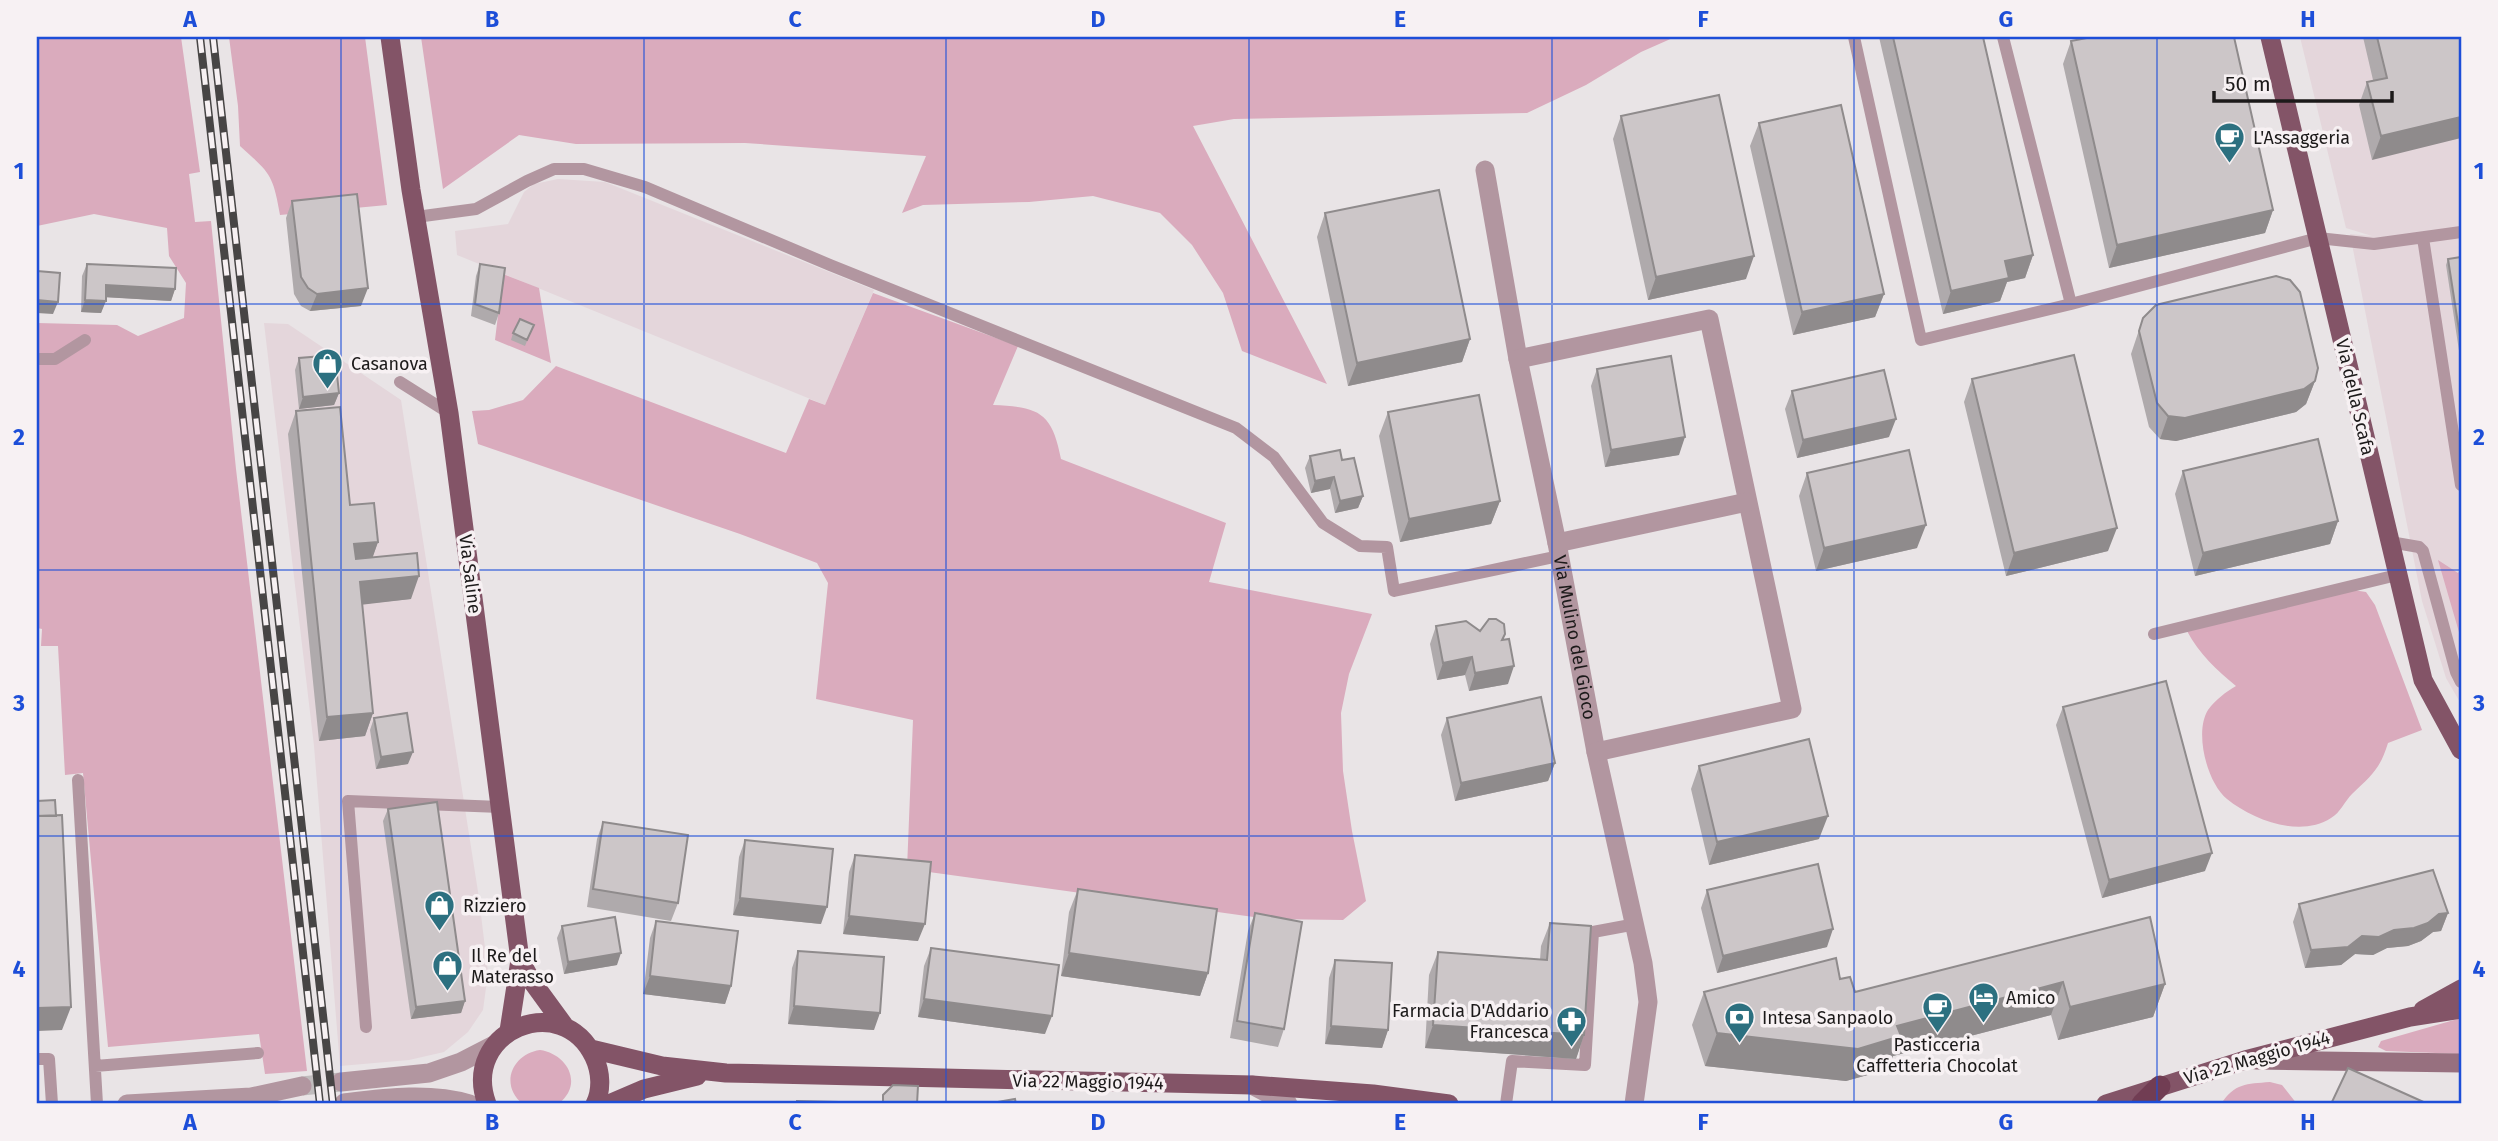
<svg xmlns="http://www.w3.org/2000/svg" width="2498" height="1141" font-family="'Fira Sans',sans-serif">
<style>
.built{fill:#e4d6db}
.green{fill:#daabbd}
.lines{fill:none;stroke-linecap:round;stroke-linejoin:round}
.tertiary-tunnel{stroke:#c0bcbd;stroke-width:19;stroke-dasharray:19 10;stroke-linecap:butt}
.service{stroke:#b296a0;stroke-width:12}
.minor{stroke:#b296a0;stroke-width:19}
.tertiary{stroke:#b296a0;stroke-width:19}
.secondary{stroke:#97707f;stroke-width:19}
.primary{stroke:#835467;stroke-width:19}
.motorway{stroke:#713d53;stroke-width:21}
.rail-casing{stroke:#474545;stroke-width:8}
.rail{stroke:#f7f1f3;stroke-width:5;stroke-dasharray:16;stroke-linecap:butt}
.wall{fill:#afaaac}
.shaded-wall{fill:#8f8b8c}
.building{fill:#ccc6c8;stroke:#8f8b8c;stroke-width:2}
.grid{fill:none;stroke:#1d4ed8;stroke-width:2;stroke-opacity:0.55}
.labels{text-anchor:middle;stroke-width:7;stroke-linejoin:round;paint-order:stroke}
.poi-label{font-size:18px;fill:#1c1a1a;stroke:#f7f1f3;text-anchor:start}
.street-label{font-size:18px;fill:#1c1a1a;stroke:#f7f1f3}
.neatline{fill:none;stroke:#1d4ed8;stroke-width:2.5}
.grid-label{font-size:23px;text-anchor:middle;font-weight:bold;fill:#1d4ed8}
</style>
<rect width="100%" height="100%" fill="#e9e4e6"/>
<path class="built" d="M2300,37H2461V704L2446,678L2422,601L2350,234L2372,236L2346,228Z
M558,179L605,182L874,290L825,405L457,255L455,231L508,224L524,192L534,184Z
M264,323L288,324L401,400L479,898L488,973L483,1010L468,1032L444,1052L409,1060L340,1066L314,746Z"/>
<path class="green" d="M37,37H181L200,172L189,174L195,222L211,221L236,469L307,1071L265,1074L259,1034L108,1047L83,773L65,775L58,646H41L42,629L37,628V323L117,325L138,336L184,318L186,283L169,256L167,228L94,214L37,226Z
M229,37H365L387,205L280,215C273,174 270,173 240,146L238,106Z
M421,37H1675L1641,52L1586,85L1527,113L1234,119L1193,126L1327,384L1242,351L1223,293L1192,245L1160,213L1093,196L1029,202L923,205L902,213L926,156L745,143L576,144L519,135L443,189Z
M503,274L539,288L551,363L495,340Z
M873,293L1018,346L993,405C1039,407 1052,412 1061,459L1226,523L1209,582L1372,614L1349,674L1341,713L1343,771L1352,831L1366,901L1343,920L1268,919L907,869L913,720L816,699L828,583L817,563L740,534L478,444L472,411L489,410L523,400L556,366L786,453L809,399L825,405Z
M2438,560L2458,573L2461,569V639Z
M2353,590L2366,592L2375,605L2422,730L2388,743C2380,769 2372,775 2352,794C2345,801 2340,813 2331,818C2300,838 2253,820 2227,799C2207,783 2194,732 2208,710C2216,699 2226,692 2236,686C2217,670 2199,654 2187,631Z
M2461,1018V1054L2386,1051L2378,1047L2381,1041Z
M540,1050C568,1054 584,1085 558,1104H523C499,1085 512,1054 540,1050Z
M2270,1082L2282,1085L2297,1104H2221C2235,1083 2246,1084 2270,1082Z"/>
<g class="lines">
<path class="tertiary-tunnel" d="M302,1086L341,1082"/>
<path class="service" d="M1854,37L1921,340L2071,304L2318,238L2374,244L2461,232
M2003,37L2071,304
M416,217L476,209L527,181L554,169H584L645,187L830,265L1236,428L1274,457L1323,523L1360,546L1387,547L1394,591L1559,556
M2423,238L2461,485
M37,359H55L85,340
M400,382L449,413
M2390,542L2419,547L2423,551L2456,672L2461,682
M2154,634L2397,575
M78,780L97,1104
M366,1027L348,801L500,807
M37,1059H49L52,1104
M95,1066L258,1053
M1506,1104L1512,1061L1585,1065L1593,932L1636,924"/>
<g class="minor">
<path id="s1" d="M1485,170L1518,359L1557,543L1596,752L1643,963L1648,1002L1634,1104"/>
<path d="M1518,359L1709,319L1792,709L1596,752"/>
<path d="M1557,543L1747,502"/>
<path d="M1252,1085L1288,1104"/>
</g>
<path class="tertiary" d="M341,1082L429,1073L461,1062L494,1045
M344,1103C385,1098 429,1092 470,1104
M127,1104L251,1097L302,1086"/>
<path class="secondary" d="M2256,1060L2461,1063"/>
<path class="primary" d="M390,37L411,190L449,413L520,960L509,1031
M2270,37L2423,680L2461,750
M520,960L531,980L566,1028
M2423,1010L2461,989
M591,1049L662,1066L726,1073L1252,1085L1373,1094L1449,1104
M487,1104C460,1031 562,989 594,1057C601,1072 602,1090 595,1104
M609,1104L644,1089L697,1076
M2106,1104L2245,1060L2410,1017L2461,1009"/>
<path class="motorway" d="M2142,1104L2160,1086"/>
<defs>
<path id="rail" d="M200,37L320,1104
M213,37L333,1104"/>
</defs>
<use href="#rail" class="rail-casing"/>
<use href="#rail" class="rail"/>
</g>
<path class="wall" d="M1879,37H1983L2033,255L2025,278L2007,282L2000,301L1943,314Z
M2363,37H2461L2372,160L2359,105L2367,82L2373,80Z
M2071,41L2273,210L2265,233L2109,268L2063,64Z
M1621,116L1746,279L1648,300L1613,139Z
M1759,123L1884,294L1875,317L1793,335L1750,146Z
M292,201L361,306L310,311L301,306L294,294L286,218Z
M1325,213L1470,339L1462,362L1348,386L1317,237Z
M2461,257V364L2446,265L2448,259Z
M87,264L175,289L171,301L106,297L101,313L81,312L82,276Z
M480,264L499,313L495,325L471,316L476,276Z
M2143,318L2315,381L2306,404L2296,412L2176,441L2160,439L2149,427L2131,354Z
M531,331L525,346L511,340L513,333Z
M299,358L339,393L334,405L299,409L295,370Z
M1597,369L1679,455L1605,467L1591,386Z
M1972,379L2108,551L2006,576L1964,402Z
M1792,391L1889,437L1797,458L1785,409Z
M296,411L350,505L378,542L372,558L411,599L362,604L373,713L365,736L319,741L288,434Z
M1388,412L1500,501L1491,524L1400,542L1379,436Z
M1310,456L1342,460L1363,496L1358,508L1335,513L1330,489L1311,493L1305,468Z
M2183,471L2338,521L2330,544L2195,576L2175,494Z
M1807,473L1917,548L1816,571L1799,496Z
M1436,626L1505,634L1503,640L1508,684L1469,691L1465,675L1437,680L1430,644Z
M2063,707L2205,871L2102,898L2056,725Z
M374,718L408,764L376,769L370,730Z
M1447,718L1555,763L1548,781L1455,801L1441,735Z
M1699,766L1819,839L1709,865L1691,789Z
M388,809L465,1001L461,1013L411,1019L383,821Z
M603,822L678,903L671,921L587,907L597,839Z
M745,840L821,924L733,915L739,857Z
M855,855L918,941L843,934L849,872Z
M1078,889L1208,973L1200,996L1061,976L1069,912Z
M1707,890L1827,947L1717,973L1701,908Z
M2299,904L2448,913L2441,931L2433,932L2421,941L2408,946L2387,948L2373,955L2355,954L2341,965L2305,968L2293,922Z
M1255,913L1284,1029L1278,1047L1230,1038L1248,931Z
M2150,917L2165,984L2153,1017L2058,1040L2051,1015L1893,1056L1889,1069L1846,1081L1705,1066L1692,1025L1704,992L1840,979L1855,992Z
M656,921L731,986L725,1004L643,994L650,938Z
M1550,923L1584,1035L1576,1059L1425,1048L1429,975L1438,952L1540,960L1541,946Z
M562,926L617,965L564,974L557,938Z
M931,948L1045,1034L918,1017L924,966Z
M798,951L874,1030L788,1024L792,968Z
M1335,960L1388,1030L1382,1048L1325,1044L1329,978Z"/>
<path class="shaded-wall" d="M2461,117V138L2372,160L2381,136Z
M2273,210L2265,233L2109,268L2117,245Z
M2033,255L2025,278L2007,282L2000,301L1943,314L1951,291L2005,261Z
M1754,256L1746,279L1648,300L1656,277Z
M106,285L175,289L171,301L102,297Z
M368,288L361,306L310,311L317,294Z
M1884,294L1875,317L1793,335L1802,312Z
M37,300L58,302L53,314L37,313Z
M85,300L106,301L101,313L81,312Z
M1470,339L1462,362L1348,386L1357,363Z
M2315,381L2306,404L2296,412L2176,441L2160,439L2168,416Z
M339,393L334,405L299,409L303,397Z
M1896,419L1889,437L1797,458L1803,440Z
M1685,437L1679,455L1605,467L1611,450Z
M1334,477L1330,489L1311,493L1315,481Z
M1363,496L1358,508L1335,513L1340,501Z
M1500,501L1491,524L1400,542L1409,519Z
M2338,521L2330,544L2195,576L2203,553Z
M1926,525L1917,548L1816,571L1824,548Z
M2117,528L2108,551L2006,576L2014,553Z
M378,542L370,565L346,567L354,544Z
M419,576L411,599L351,606L360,582Z
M1472,657L1465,675L1437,680L1443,663Z
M1514,666L1508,684L1469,691L1475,673Z
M373,713L365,736L319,741L327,717Z
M413,752L408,764L376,769L381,757Z
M1555,763L1548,781L1455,801L1461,783Z
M1828,816L1819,839L1709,865L1717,842Z
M2212,853L2205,871L2102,898L2109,880Z
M740,898L827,907L821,924L733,915Z
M2448,913L2441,931L2433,932L2421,941L2408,946L2387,948L2373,955L2355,954L2341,965L2305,968L2311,950L2362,936L2394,930L2439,914Z
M849,916L925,924L918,941L843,934Z
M1833,929L1827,947L1717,973L1723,956Z
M621,953L617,965L564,974L568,962Z
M1069,953L1208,973L1200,996L1061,976Z
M650,976L731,986L725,1004L643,994Z
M2063,982L2051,1015L1893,1056L1889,1069L1846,1081L1705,1066L1717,1033L1897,1026Z
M2165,984L2153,1017L2058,1040L2070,1007Z
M924,999L1052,1016L1045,1034L918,1017Z
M465,1001L461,1013L411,1019L416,1007Z
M794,1006L880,1013L874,1030L788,1024Z
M71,1007L62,1030L37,1031V1008Z
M1433,1025L1584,1035L1576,1059L1425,1048Z
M1331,1026L1388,1030L1382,1048L1325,1044Z"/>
<path class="building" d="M1893,37H1983L2033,255L2005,261L2009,278L1951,291Z
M2092,37H2234L2273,210L2117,245L2071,41Z
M2377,37H2461V117L2381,136L2367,82L2387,78Z
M1719,95L1754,256L1656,277L1621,116Z
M1841,105L1884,294L1802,312L1759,123Z
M1439,190L1470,339L1357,363L1325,213Z
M357,194L368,288L317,294L308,288L301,277L292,201Z
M2461,257V343L2448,259Z
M87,264L176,268L175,289L106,285V301L85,300Z
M480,264L505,268L499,313L475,304Z
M37,271L60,273L58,302L37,300Z
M2276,276L2290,280L2300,292L2318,368L2315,381L2304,389L2185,418L2168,416L2157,403L2139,331L2143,318L2156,305Z
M520,319L534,325L527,340L513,333Z
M2074,355L2117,528L2014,553L1972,379Z
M323,356L336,366L339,393L303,397L299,358Z
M1671,356L1685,437L1611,450L1597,369Z
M1884,370L1896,419L1803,440L1792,391Z
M1479,395L1500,501L1409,519L1388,412Z
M340,407L350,505L374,503L378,542L354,544L356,559L417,553L419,576L360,582L373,713L327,717L296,411Z
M2318,439L2338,521L2203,553L2183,471Z
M1340,450L1342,460L1354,458L1363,496L1340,501L1334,477L1315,481L1310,456Z
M1909,450L1926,525L1824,548L1807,473Z
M1489,619H1496L1504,624L1505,634L1502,640L1509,639L1514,666L1475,673L1472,657L1443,663L1436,626L1466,621L1480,631Z
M2166,681L2212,853L2109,880L2063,707Z
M1541,697L1555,763L1461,783L1447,718Z
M407,713L413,752L381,757L374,718Z
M1809,739L1828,816L1717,842L1699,766Z
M55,800L56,816H37V801Z
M437,802L465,1001L416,1007L388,809Z
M62,815L71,1007L37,1008V816Z
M603,822L688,835L678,903L593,889Z
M745,840L833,849L827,907L740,898Z
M855,855L931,862L925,924L849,916Z
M1818,864L1833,929L1723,956L1707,890Z
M2433,870L2448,913L2439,914L2428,923L2414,928L2394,930L2379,937L2362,936L2348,947L2311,950L2299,904Z
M1078,889L1217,909L1208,973L1069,953Z
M1255,913L1302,922L1284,1029L1237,1021Z
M615,917L621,953L568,962L562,926Z
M2150,917L2165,984L2070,1007L2063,982L1897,1026L1901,1036L1858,1049L1717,1033L1704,992L1836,958L1840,979L1850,977L1855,992Z
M656,921L738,931L731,986L650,976Z
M1550,923L1591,926L1584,1035L1433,1025L1438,952L1547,960Z
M931,948L1059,965L1052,1016L924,999Z
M798,951L884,957L880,1013L794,1006Z
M1335,960L1392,963L1388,1030L1331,1026Z
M2348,1068L2428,1104H2331Z
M893,1085L918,1086L917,1104H797V1101L883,1103V1095Z
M1015,1099L1016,1104H997V1102Z"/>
<path class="grid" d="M341,37V1104M644,37V1104M946,37V1104M1249,37V1104M1552,37V1104M1854,37V1104M2157,37V1104M37,304H2461M37,570H2461M37,836H2461"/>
<defs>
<symbol id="cafe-pin" viewBox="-11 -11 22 30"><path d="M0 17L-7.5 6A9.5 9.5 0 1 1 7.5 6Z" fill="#2c7080" stroke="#f7f1f3"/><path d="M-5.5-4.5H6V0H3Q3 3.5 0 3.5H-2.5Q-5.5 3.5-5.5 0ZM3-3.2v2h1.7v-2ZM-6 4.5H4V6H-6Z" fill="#fff"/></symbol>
<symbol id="shop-pin" viewBox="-11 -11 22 30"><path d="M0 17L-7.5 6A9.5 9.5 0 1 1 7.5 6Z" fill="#2c7080" stroke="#f7f1f3"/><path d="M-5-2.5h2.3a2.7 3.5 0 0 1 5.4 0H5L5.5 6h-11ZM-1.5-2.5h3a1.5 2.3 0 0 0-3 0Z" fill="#fff"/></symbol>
<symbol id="hotel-pin" viewBox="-11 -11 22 30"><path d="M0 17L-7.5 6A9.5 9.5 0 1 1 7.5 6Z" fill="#2c7080" stroke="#f7f1f3"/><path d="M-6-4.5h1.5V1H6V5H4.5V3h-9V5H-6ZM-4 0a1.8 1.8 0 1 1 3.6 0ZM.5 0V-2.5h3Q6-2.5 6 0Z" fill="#fff"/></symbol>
<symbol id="bank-pin" viewBox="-11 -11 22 30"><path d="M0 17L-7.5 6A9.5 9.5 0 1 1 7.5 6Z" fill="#2c7080" stroke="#f7f1f3"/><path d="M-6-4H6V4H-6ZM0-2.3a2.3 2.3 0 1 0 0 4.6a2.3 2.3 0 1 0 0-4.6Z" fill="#fff"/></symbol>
<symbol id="pharmacy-pin" viewBox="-11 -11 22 30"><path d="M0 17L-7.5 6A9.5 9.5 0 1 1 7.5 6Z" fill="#2c7080" stroke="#f7f1f3"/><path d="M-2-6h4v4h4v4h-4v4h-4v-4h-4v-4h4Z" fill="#fff"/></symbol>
</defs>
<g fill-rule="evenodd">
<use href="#cafe-pin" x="2212" y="120" width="35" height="47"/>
<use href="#shop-pin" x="310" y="346" width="35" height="47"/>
<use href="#shop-pin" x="422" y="888" width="35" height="47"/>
<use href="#shop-pin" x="430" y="948" width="35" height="47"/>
<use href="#hotel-pin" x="1966" y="980" width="35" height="47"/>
<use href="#cafe-pin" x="1920" y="990" width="35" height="47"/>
<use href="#bank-pin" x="1722" y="1000" width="35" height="47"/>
<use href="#pharmacy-pin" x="1554" y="1004" width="35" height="47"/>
</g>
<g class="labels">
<g class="poi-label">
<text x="2253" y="144">L'Assaggeria</text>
<text x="351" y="370">Casanova</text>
<text x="463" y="912">Rizziero</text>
<text x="471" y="962">Il Re del<tspan x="471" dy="21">Materasso</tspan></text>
<text x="2006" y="1004">Amico</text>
<text x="1549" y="1017" text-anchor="end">Farmacia D'Addario<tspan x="1549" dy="21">Francesca</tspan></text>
<text x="1762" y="1024">Intesa Sanpaolo</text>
<text x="1937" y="1051" text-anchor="middle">Pasticceria<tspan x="1937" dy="21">Caffetteria Chocolat</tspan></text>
</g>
<g class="street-label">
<text transform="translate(2355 397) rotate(77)" y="6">Via della Scafa</text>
<text transform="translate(470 574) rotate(83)" y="6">Via Saline</text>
<text dy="6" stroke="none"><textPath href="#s1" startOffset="476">Via Mulino del Gioco</textPath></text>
<text transform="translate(2257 1058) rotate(-16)" y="6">Via 22 Maggio 1944</text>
<text transform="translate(1088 1082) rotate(1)" y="6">Via 22 Maggio 1944</text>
</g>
</g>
<rect width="2498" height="1141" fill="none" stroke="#f7f1f3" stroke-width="77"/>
<path d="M2214 91v10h178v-10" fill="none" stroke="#1c1a1a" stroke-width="3.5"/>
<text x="2225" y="91" font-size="21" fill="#1c1a1a" stroke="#f7f1f3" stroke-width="5" paint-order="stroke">50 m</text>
<rect x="38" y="38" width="2422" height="1064" class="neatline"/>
<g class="grid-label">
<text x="190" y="27">A</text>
<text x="492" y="27">B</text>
<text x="795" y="27">C</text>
<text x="1098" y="27">D</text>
<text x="1400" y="27">E</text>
<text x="1703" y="27">F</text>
<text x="2006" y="27">G</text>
<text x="2308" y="27">H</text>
<text x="19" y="179">1</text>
<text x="2479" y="179">1</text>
<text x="19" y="445">2</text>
<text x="2479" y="445">2</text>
<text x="19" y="711">3</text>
<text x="2479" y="711">3</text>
<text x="19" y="977">4</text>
<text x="2479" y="977">4</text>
<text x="190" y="1130">A</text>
<text x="492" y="1130">B</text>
<text x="795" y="1130">C</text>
<text x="1098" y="1130">D</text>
<text x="1400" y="1130">E</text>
<text x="1703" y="1130">F</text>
<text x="2006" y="1130">G</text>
<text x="2308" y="1130">H</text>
</g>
</svg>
